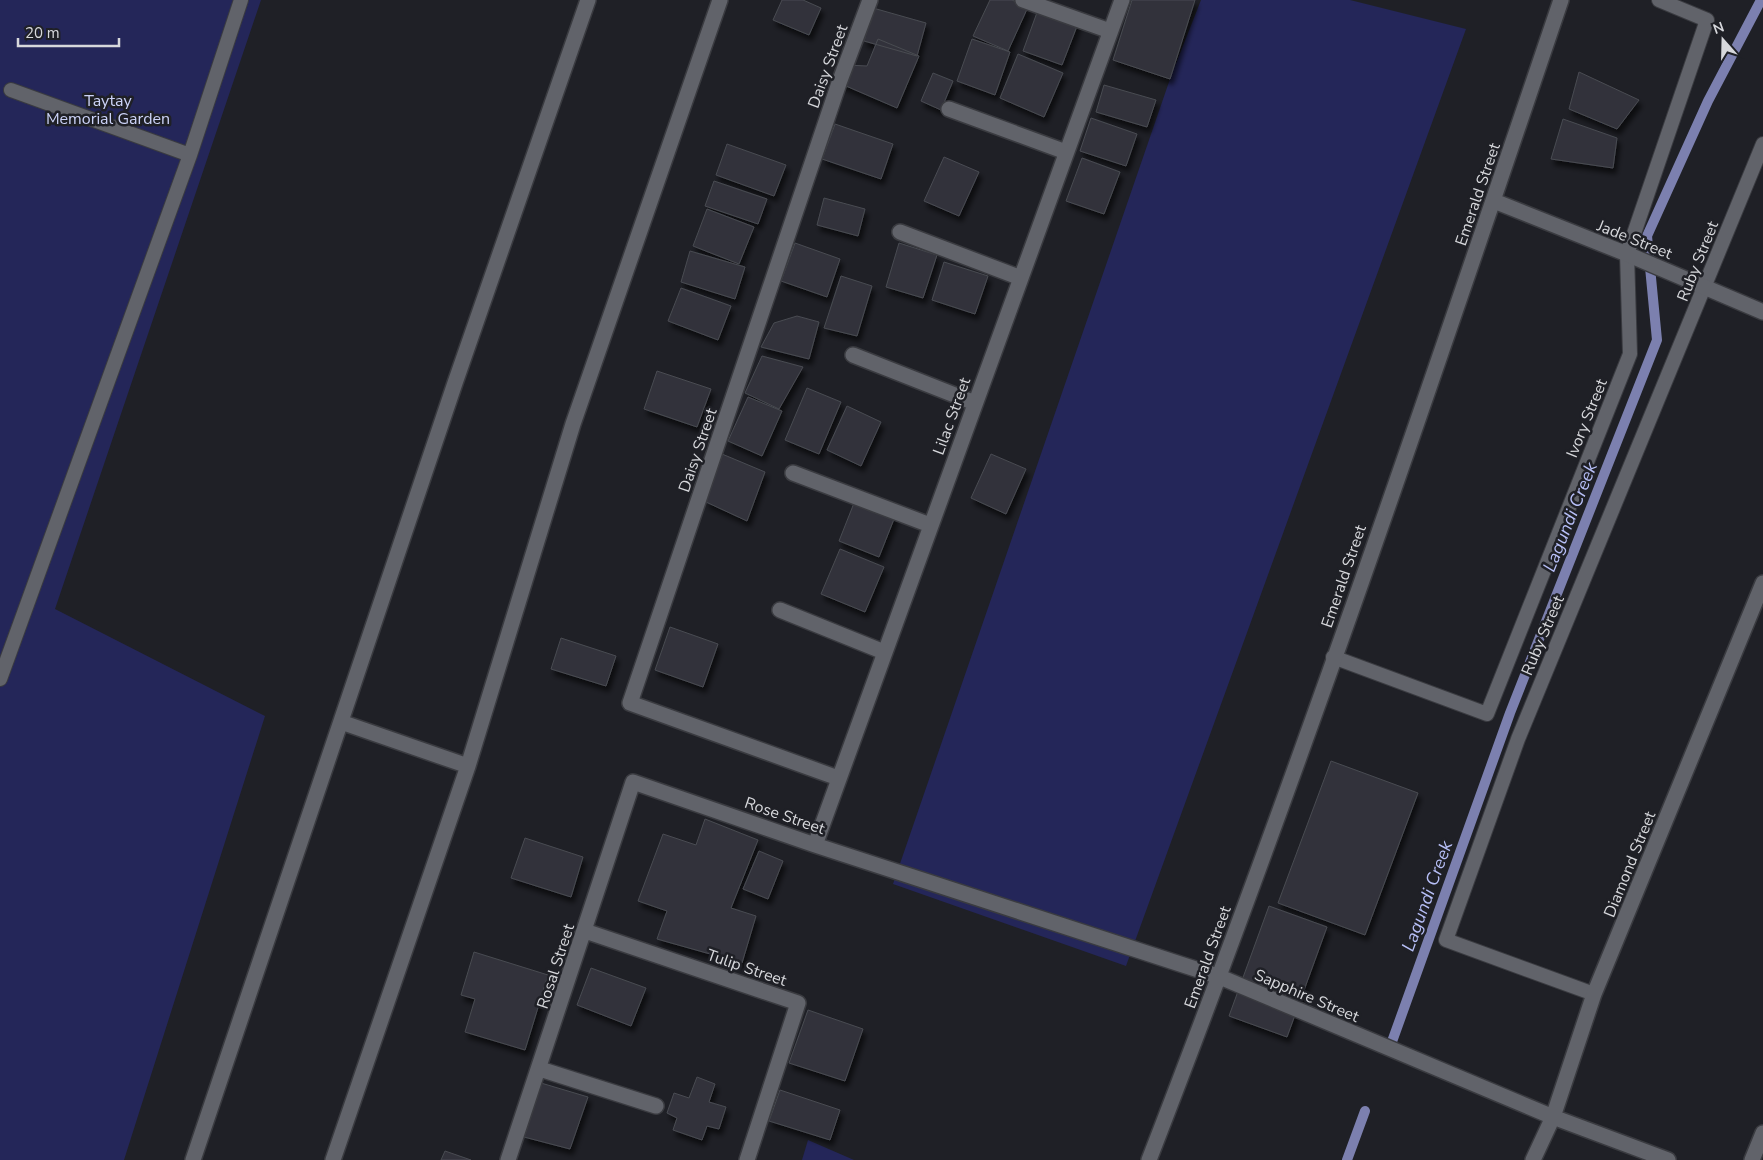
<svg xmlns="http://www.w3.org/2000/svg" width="1763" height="1160" font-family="'Nunito Sans',sans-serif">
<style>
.green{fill:#242659}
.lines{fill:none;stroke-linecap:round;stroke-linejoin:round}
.stream{stroke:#7c80af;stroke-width:10}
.building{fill:#32333a;stroke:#494b52;filter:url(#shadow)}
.lane-casing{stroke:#3a3b40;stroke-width:16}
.street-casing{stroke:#3a3b40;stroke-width:18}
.lane{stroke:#61636a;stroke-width:14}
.street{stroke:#61636a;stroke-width:15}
.labels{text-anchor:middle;stroke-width:5;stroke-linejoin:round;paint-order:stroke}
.street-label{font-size:16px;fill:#d7d8dc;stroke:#1f2026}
.park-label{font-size:16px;fill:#ccd3f8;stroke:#1f2026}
.water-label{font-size:18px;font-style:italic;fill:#b7bff7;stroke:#1f2026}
</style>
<defs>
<filter id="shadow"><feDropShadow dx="3" dy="5.5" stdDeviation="2.5" flood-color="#0009"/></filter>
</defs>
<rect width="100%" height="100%" fill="#1f2026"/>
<path class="green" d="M0,0H261L55,609L265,716L124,1160H0Z
M1201,0H1350L1466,29L1126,966L893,884L1170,79Z
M808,1140L854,1160H802Z"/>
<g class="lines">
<path class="stream" d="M1389,1050L1510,713L1657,340L1647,236L1708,101L1761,0
M1347,1160L1365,1111"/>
</g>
<path class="building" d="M782,0H803L821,8L809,35L773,20Z
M990,0H1012L1028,7L1008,51L973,36Z
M1132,0H1195L1170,79L1113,60Z
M1039,7L1079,21L1062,65L1023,51Z
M873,8L926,23L917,56L864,41Z
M878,39L919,56L897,108L839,83L847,65L867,66Z
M972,39L1010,52L995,95L957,81Z
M1018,54L1063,73L1044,117L1000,98Z
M1579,72L1639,100L1617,129L1569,109Z
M933,73L953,81L941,110L921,101Z
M1104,85L1156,100L1147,127L1096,112Z
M1091,118L1137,134L1126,166L1080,151Z
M1563,119L1617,138L1613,168L1551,159Z
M835,124L893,144L881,179L822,159Z
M727,144L786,165L774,196L716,175Z
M944,157L979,172L959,216L924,201Z
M1082,158L1120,172L1104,214L1066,201Z
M714,181L767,199L758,224L705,206Z
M824,198L865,209L858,236L817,225Z
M707,209L754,227L739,264L693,246Z
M795,243L840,259L827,297L781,281Z
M899,243L937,255L923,298L886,287Z
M690,251L745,267L735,299L681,282Z
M944,262L988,276L975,314L932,300Z
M841,276L872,286L857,336L824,328Z
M681,288L731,306L718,340L668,321Z
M797,316L819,322L809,359L761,347L774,323Z
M762,356L803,367L779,409L745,393Z
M657,371L711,389L697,427L644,409Z
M807,388L841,402L819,454L785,440Z
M748,397L782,411L762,456L728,441Z
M847,406L881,422L861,466L827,450Z
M722,454L765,472L747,521L706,502Z
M991,454L1026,469L1006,514L971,498Z
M856,498L896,514L879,557L839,541Z
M840,549L884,567L865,612L821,594Z
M670,627L718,644L703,687L655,670Z
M561,638L616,656L606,686L551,669Z
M1331,761L1418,793L1365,935L1278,903Z
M705,819L758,840L731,908L756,916L742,963L657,939L667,911L638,901L663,834L696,845Z
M525,838L583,857L571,897L511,878Z
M759,851L783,861L768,899L743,889Z
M1269,906L1327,927L1287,1037L1229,1016Z
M474,952L548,975L525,1050L465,1032L475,999L461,995Z
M591,968L646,988L631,1026L577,1005Z
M808,1010L863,1029L845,1081L789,1063Z
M697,1077L715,1084L709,1102L726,1107L719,1129L707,1126L702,1140L673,1130L677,1118L667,1113L674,1093L689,1098Z
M541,1083L588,1097L570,1149L524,1137Z
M780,1090L840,1110L830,1140L769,1121Z
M445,1151L471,1160H441Z"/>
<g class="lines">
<defs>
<path id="lane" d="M11,90L190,155
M1333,657L1487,714L1630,354L1627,254L1707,20L1659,0
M0,679L190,155L241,0
M1594,994L1446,940L1518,739L1763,144"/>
<path id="street" d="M1023,0L1110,31
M949,109L1066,152
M1494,201L1627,254L1763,312
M900,232L1021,278
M853,355L975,403
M793,473L930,525
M780,610L884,652
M341,722L468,766
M838,778L630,703L839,83L870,0
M815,845L1122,0
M585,931L798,1003L747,1160
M540,1069L656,1106
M193,1160L455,383L588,0
M333,1160L468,766L573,424L720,0
M508,1160L633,782L815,845L1220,977L1553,1117L1668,1160
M1149,1160C1297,778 1430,388 1561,0
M1533,1160L1553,1117L1594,994L1763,583
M1752,1160L1763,1133"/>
</defs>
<use href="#lane" class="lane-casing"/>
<use href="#street" class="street-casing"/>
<use href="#lane" class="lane"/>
<use href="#street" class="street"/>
</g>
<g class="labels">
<g class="street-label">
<text transform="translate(827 66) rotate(-70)" y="6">Daisy Street</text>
<text transform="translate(1477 194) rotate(-71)" y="6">Emerald Street</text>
<text transform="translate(1635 239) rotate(22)" y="6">Jade Street</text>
<text transform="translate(1697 261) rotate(-68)" y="6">Ruby Street</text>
<text transform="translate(951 416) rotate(-70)" y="6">Lilac Street</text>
<text transform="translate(1586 418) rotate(-68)" y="6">Ivory Street</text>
<text transform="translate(697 450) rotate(-71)" y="6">Daisy Street</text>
<text transform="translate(1343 576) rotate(-71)" y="6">Emerald Street</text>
<text transform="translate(1542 635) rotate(-67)" y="6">Ruby Street</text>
<text transform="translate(785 815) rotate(19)" y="6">Rose Street</text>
<text transform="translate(1629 864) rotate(-68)" y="6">Diamond Street</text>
<text transform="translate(1207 957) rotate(-70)" y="6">Emerald Street</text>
<text transform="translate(555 966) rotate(-72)" y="6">Rosal Street</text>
<text transform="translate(747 967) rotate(19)" y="6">Tulip Street</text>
<text transform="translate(1307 995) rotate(23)" y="6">Sapphire Street</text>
</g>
<g class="park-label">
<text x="108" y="106">Taytay<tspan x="108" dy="18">Memorial Garden</tspan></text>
</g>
<g class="water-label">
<text transform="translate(1570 517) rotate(-68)" y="6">Lagundi Creek</text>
<text transform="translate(1427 896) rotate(-70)" y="6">Lagundi Creek</text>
</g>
</g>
<g transform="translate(1723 40) rotate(340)" stroke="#1f2026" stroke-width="4" paint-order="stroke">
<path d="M0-4L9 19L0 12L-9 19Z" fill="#d7d8dc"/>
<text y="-8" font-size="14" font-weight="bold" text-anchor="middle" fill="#d7d8dc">N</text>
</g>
<path d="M18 38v8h101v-8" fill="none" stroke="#d7d8dc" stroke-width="2.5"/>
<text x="25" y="38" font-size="15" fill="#d7d8dc" stroke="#1f2026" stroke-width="4" paint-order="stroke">20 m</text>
</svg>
